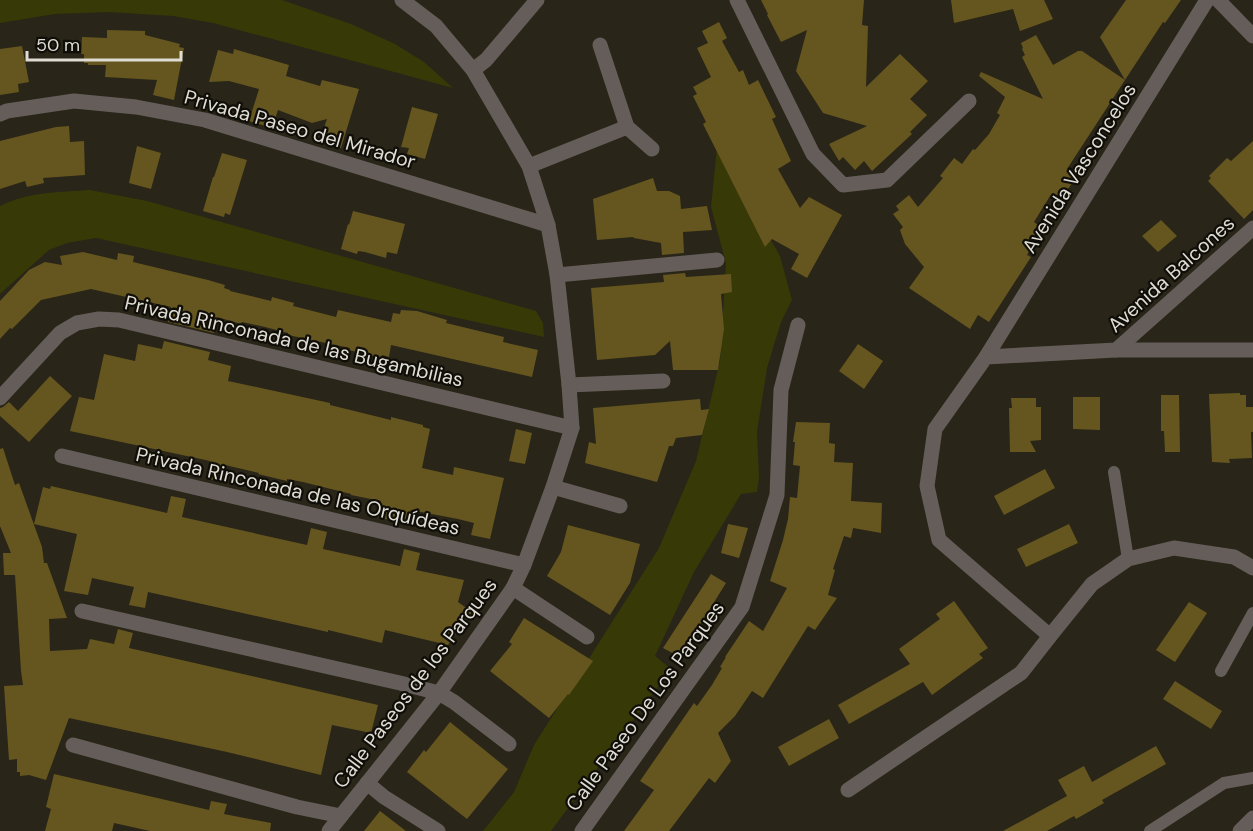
<svg xmlns="http://www.w3.org/2000/svg" width="1253" height="831" font-family="'DM Sans',sans-serif">
<style>
.green{fill:#373907}
.building{fill:#65561f}
.lines{fill:none;stroke-linecap:round;stroke-linejoin:round}
.service{stroke:#645d59;stroke-width:12}
.minor{stroke:#645d59;stroke-width:15}
.tertiary{stroke:#645d59;stroke-width:15}
.labels{text-anchor:middle;stroke-width:4.5;stroke-linejoin:round;paint-order:stroke}
.street-label{font-size:20px;fill:#dfdcd4;stroke:#100e08}
</style>
<rect width="100%" height="100%" fill="#292518"/>
<path class="green" d="M0,0H282L351,24L395,44L424,62L453,88L213,23L173,16L109,12L55,14L0,23Z
M717,147L780,256L792,300L781,322L767,368L757,432L759,478L757,492L741,494L694,572L655,656L671,669L551,831H483L514,792L534,745L659,548L696,461L720,361L726,263L711,207Z
M90,190L147,201L536,311L543,323L544,337L96,238L67,243L49,250L0,294V206C27,192 60,192 90,190Z"/>
<path class="building" d="M761,0H864L862,25L868,26L866,87L900,54L928,81L910,99L927,115L910,132L912,134L872,171L864,161L855,170L843,157L839,161L829,144L867,126L823,113L796,71L807,30L781,42L767,15L768,14Z
M951,0H1044L1053,19L1020,31L1013,9L954,23Z
M1126,0H1181L1165,23L1163,22L1125,80L1100,37Z
M719,22L727,38L722,41L739,72L743,70L749,85L758,80L776,117L772,119L791,161L778,169L800,208L809,197L842,215L807,278L791,269L799,254L772,239L765,247L703,124L706,122L693,96L697,94L693,87L711,77L697,48L708,43L702,31Z
M107,30L145,31V35L180,44L179,47L184,48L174,100L153,95L157,80L105,77L106,65H88V63H84V54H81L82,37L107,38Z
M1036,35L1053,65L1078,51H1082L1125,80L1067,169L1077,176L1068,189L1073,192L1065,205L1050,196L1034,222L1042,228L1027,255L1031,257L989,322L978,315L970,329L909,288L924,267L905,244L900,230L903,227L893,214L899,210L896,206L909,195L918,207L943,178L940,176L954,158L962,164L973,149L975,150L989,134L1000,115L997,113L1005,97L979,76L981,72L1043,99L1022,57L1025,55L1022,49L1023,48L1021,43Z
M22,46L29,82L18,84L19,92L0,95V49Z
M234,49L289,65L286,76L320,86L322,80L359,89L341,148L319,142L327,119L312,123L278,110L272,128L249,121L259,89L229,81L209,82L218,50L233,54Z
M412,107L438,114L425,159L407,154L409,148L401,147Z
M69,126L70,142L84,141L85,175L43,178L44,183L27,187L25,181L0,189V141L56,127Z
M1253,141V210L1244,219L1208,181L1211,178L1209,176L1227,158L1231,161Z
M137,146L161,153L151,189L129,183Z
M222,153L247,160L230,215L225,213L224,217L203,211L213,177H214Z
M653,178L657,191H669L680,196L681,209L707,206L712,230L683,232L684,253L662,255L661,243L634,238L633,237L597,240L593,199Z
M353,211L405,224L397,254L387,252L386,258L365,252L358,251L357,254L341,249L348,224L349,225Z
M1161,220L1177,236L1158,252L1142,236Z
M83,252L117,260L118,253L134,256L133,262L208,280L225,285L224,288L230,290V291L271,301L272,297L294,303L293,306L301,308L336,317L338,310L391,322L393,313L400,314L401,310L417,311L447,320L446,323L504,337L503,342L538,350L532,377L391,345L389,357L382,355L381,358L349,350L350,348L288,335V333L265,327L242,322L241,324L217,317L214,333L168,322L171,307L91,289L41,300L12,329L10,328L0,339V301L29,270L45,262L62,265L60,256Z
M685,273L686,277L731,274L732,292L721,294L724,329L718,370H673L670,341L655,355L597,360L591,288L664,282L663,275Z
M164,341L210,352L208,360L231,366L228,381L330,403V405L391,420V417L423,425V427L430,429L422,468L453,475L454,467L504,478L490,539L471,535L474,523L458,519L411,510L408,524L377,517L381,501L351,495V494L303,482L287,479V481L258,474L259,473L225,465L221,482L206,478L210,461L70,431L79,397L94,400L104,354L135,361L138,344L162,349Z
M858,344L883,361L864,389L839,371Z
M50,376L72,396L29,442L0,416V408L3,407L9,402L18,411Z
M1240,393V395H1246V407H1253V432H1251L1252,458L1229,459L1230,463L1212,462L1209,394Z
M1161,395H1179L1180,452H1165L1164,431H1161Z
M1073,397H1100V430L1073,429Z
M1011,398H1036V407H1041V440L1030,441L1036,452H1010L1009,408H1012Z
M700,399L701,410L709,409L702,435L676,438L673,446H669L657,482L585,463L589,442L596,444L593,408Z
M796,422L830,423L829,443L835,444L834,462L853,463L851,501L882,503L881,533L853,528L851,538L844,536L833,569L835,570L828,595L837,598L815,630L808,626L763,698L752,691L735,716L718,733L731,761L715,783L709,778L669,831H624L654,790L640,781L694,703L697,706L712,685L722,668L720,667L726,657H725L749,621L763,631L787,588L770,581L783,540L788,519L790,497L797,498L800,466L793,465L795,442H793Z
M516,429L532,433L525,464L509,461Z
M3,448L15,485L19,483L42,547L44,563H47L67,618L49,619L50,651L87,649L90,639L114,644L118,629L133,633L129,648L378,705L371,733L332,725L321,775L227,752L69,718L46,780L29,775L20,776V772H17V759L9,760L4,686L23,685L21,671L15,575H4L3,553H11L0,526V449Z
M1045,469L1055,488L1004,515L994,496Z
M51,486L167,513L171,496L186,499L182,517L307,545L311,528L327,532L323,549L400,566L404,549L420,553L416,570L464,580L458,602L472,612L448,645L385,630L382,643L328,630V632L148,592L145,608L129,605L134,587L92,578L88,595L64,591L77,534L34,524L43,487L50,489Z
M728,524L748,528L739,558L721,553Z
M1069,524L1078,543L1026,567L1017,549Z
M568,525L640,544L630,583L610,615L547,576L561,552Z
M711,574L726,583L680,657L663,648Z
M954,601L988,648L979,654L983,658L932,695L923,682L849,724L838,705L910,664L899,649L940,619L936,614Z
M1189,602L1207,613L1175,662L1156,650Z
M524,618L593,661L569,695L568,694L549,718L490,671L512,644L509,642Z
M1175,681L1222,711L1211,729L1163,699Z
M829,719L839,738L789,766L778,747Z
M450,722L508,769L467,819L407,772L424,750L426,752Z
M1156,746L1166,764L1102,800L1104,803L1076,819L1074,816L1047,831H1003L1067,796L1058,780L1084,766L1092,782Z
M54,774L209,810L211,801L227,804L224,814L271,823L270,831H150L114,823L112,831H45L51,809L46,807Z
M380,811L406,831H364Z"/>
<g class="lines">
<path class="service" d="M1114,472L1128,559
M1221,671L1253,613
M1150,831L1224,783L1253,778"/>
<path class="minor" d="M737,0L813,154L843,185L887,180L969,101
M1218,0L1253,36
M600,45L627,127L652,149
M473,70L486,60L537,0
M0,114L7,111L74,101L136,107L205,120L548,225
M529,166L627,127
M557,275L717,260
M1116,350H1253
M986,357L1207,0
M569,385L663,381
M0,398L60,333L77,323L99,319L119,320L572,428
M62,456L524,565
M553,487L620,506
M513,588L587,637
M82,611L400,683L439,693L454,702L509,744
M73,745L297,807L341,816
M367,783L384,797L438,831
M848,790L1021,673L1050,636
M582,831L742,607L777,495L781,390L798,325
M1240,831L1253,818"/>
<path class="tertiary" d="M1253,228L1116,350L986,357L935,429L927,486L939,540L1050,636L1092,584L1128,559L1174,548L1234,557L1253,568
M329,831L439,693L513,588L524,565L553,487L572,428L569,385L557,275L548,225L529,166L473,70L436,26L402,0"/>
</g>
<g class="labels">
<g class="street-label">
<text transform="translate(300 129) rotate(16)" y="7">Privada Paseo del Mirador</text>
<text transform="translate(1079 168) rotate(-58)" y="7">Avenida Vasconcelos</text>
<text transform="translate(1171 274) rotate(-42)" y="7">Avenida Balcones</text>
<text transform="translate(294 341) rotate(13)" y="7">Privada Rinconada de las Bugambilias</text>
<text transform="translate(298 491) rotate(13)" y="7">Privada Rinconada de las Orquídeas</text>
<text transform="translate(415 683) rotate(-53)" y="7">Calle Paseos de los Parques</text>
<text transform="translate(645 706) rotate(-54)" y="7">Calle Paseo De Los Parques</text>
</g>
</g>
<path d="M27 51v9h154v-9" fill="none" stroke="#dfdcd4" stroke-width="3"/>
<text x="36" y="51" font-size="18" fill="#dfdcd4" stroke="#100e08" stroke-width="4.5" paint-order="stroke">50 m</text>
</svg>
